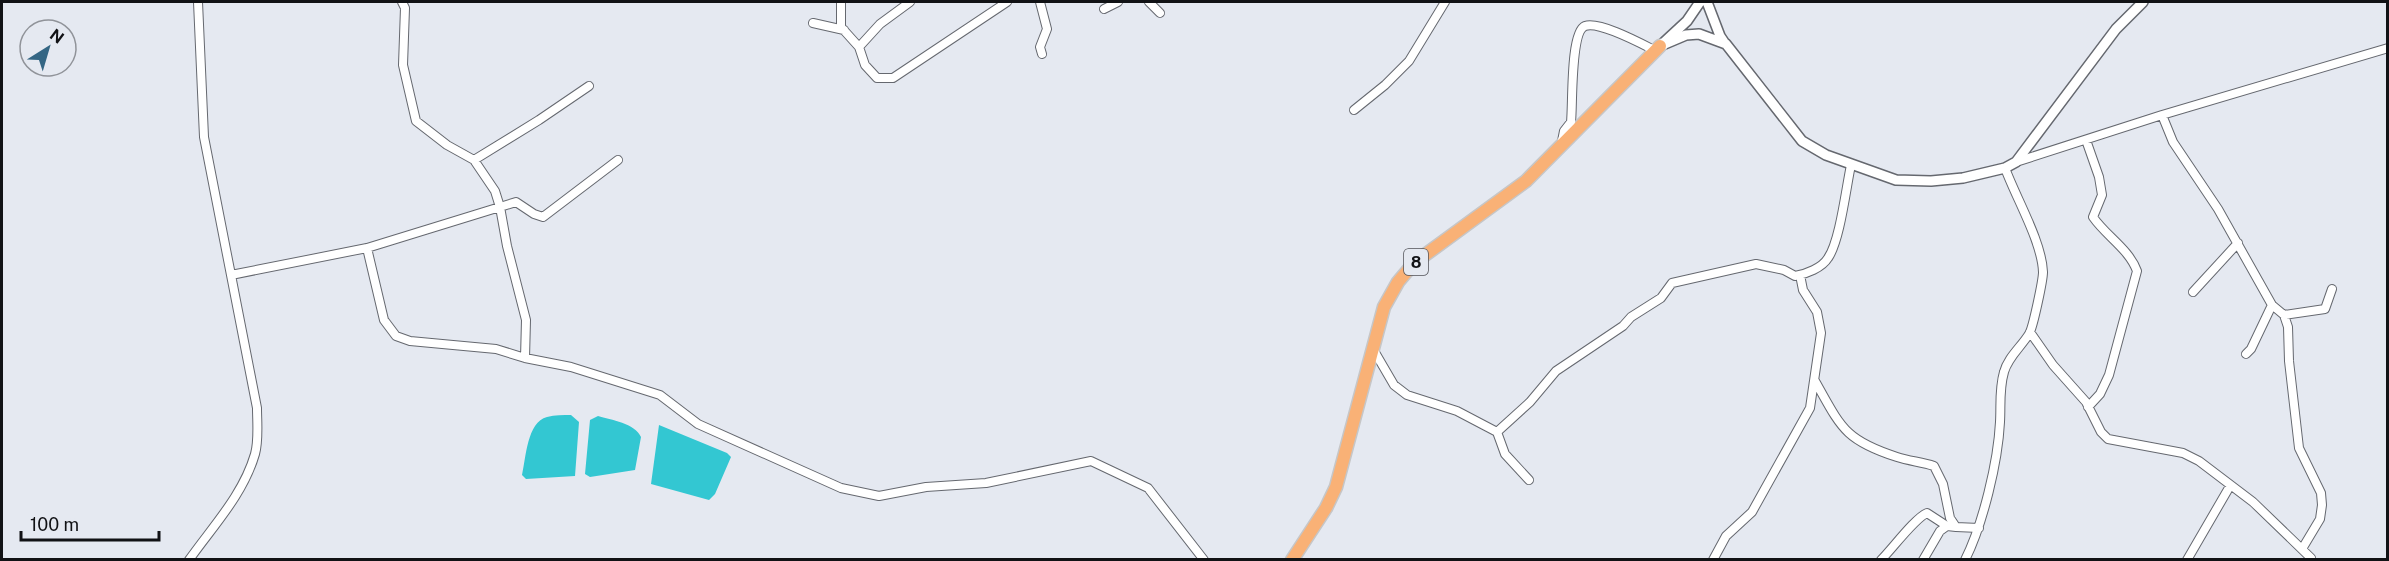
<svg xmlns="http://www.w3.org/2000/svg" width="2389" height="561" font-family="'Public Sans',sans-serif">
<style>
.water{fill:#33c7d2}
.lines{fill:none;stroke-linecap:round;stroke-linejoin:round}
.minor-casing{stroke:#65686f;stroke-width:10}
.tertiary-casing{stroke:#65686f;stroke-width:12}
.primary-casing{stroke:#c6c6c7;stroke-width:15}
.minor{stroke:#fff;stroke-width:8}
.tertiary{stroke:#fff;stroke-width:9}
.primary{stroke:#f9b176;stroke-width:12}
.labels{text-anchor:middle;stroke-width:6;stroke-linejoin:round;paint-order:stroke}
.shield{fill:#e5e9f1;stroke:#515257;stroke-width:1.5}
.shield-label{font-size:16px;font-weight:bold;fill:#111215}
</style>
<rect width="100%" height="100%" fill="#e5e9f1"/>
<path class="water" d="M571,415L579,422L575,476L526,479L522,475C526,458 527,422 547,417C555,415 563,415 571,415Z
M598,416C611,420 635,423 641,437L635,470L590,477L585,474L590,420Z
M659,425L727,453L731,457L715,494L709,500L651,484Z"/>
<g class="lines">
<defs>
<path id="minor" d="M402,2L405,8L403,65L416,121L447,145L474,160L539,120L589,86
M841,2V27L859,47L865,65L877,78H893L1007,2
M1040,2L1047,29L1040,47L1042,54
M1149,2L1160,13
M1104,9L1118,2
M813,23L844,30
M859,47L880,24L910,2
M1354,110L1385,85L1409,61L1445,2
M2162,115L2388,48
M2086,140L2099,177L2102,195L2093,217C2106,236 2129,249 2137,271L2109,375L2100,394L2088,407
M1561,146L1564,131L1571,122C1573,105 1570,32 1585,26C1600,21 1642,44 1656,51
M474,160L495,191L500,207L516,202L534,214L543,217L618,160
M2016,162L2162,115L2173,142L2218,209L2272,305L2284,315L2288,327L2289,361L2299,448L2321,493L2322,505L2320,519L2302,549
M367,248L384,320L396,336L410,341L496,349L525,358L571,367L660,395L698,424L841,488L879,496L926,487L986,483L1091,461L1148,488L1204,560
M231,275L367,248L500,207L507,246L526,320L525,358
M2193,292L2238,243
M2284,315L2325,309L2332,289
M2030,332L2053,365L2086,402L2101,432L2108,439L2183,453L2199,461L2253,502L2311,558
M1373,349L1394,385L1407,395L1457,411L1497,432L1505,454L1529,480
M2246,354L2251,349L2272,305
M1815,381C1841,427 1844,440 1897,457C1909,461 1922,462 1934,466L1943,484L1950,518L1956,527L1979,528
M1497,432L1530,402L1556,371L1623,326L1631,317L1661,298L1672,283L1756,264L1784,270L1795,276C1806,274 1822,268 1828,258C1840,241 1846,188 1851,165
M189,560C213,526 243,495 255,454C259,440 257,422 257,408L204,137L198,2
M1713,560L1726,536L1752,512L1810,408L1821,333L1817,312L1803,290L1800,275
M1881,560C1893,548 1915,518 1927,513L1947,526L1956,527
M1923,560L1940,531L1947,526
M1965,560C1983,524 1998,462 2000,422C2001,405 1999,389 2004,372C2008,357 2021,347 2029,334C2033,328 2043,280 2043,272C2042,242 2016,198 2005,168
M2187,560L2230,486"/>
<path id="tertiary" d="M1700,2L1687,21L1660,46L1686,35L1699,34L1726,44L1802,141L1826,155L1896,180L1931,181L1963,178L2005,168L2016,162L2116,29L2143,2
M1707,2L1720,36L1724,42"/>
<path id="primary" d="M1292,560L1326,508L1336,487L1384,307L1398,282L1414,263L1526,181L1660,46"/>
</defs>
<use href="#minor" class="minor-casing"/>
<use href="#tertiary" class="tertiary-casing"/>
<use href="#primary" class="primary-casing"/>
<use href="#minor" class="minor"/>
<use href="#tertiary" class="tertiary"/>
<use href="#primary" class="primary"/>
</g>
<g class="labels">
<rect class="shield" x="1404" y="249" width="24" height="26" rx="4.5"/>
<g class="shield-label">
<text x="1416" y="268">8</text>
</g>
</g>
<rect width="2389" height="561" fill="none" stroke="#111215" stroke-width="6"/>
<g transform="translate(48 48) rotate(37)"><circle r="28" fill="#e5e9f1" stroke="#909399" stroke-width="1.5"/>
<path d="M0-4.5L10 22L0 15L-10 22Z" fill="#346684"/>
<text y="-9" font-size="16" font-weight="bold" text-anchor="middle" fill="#111215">N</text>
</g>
<path d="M21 531v9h138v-9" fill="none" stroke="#111215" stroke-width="3"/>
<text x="30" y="531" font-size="18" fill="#111215" stroke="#e5e9f1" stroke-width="4.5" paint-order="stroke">100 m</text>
</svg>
